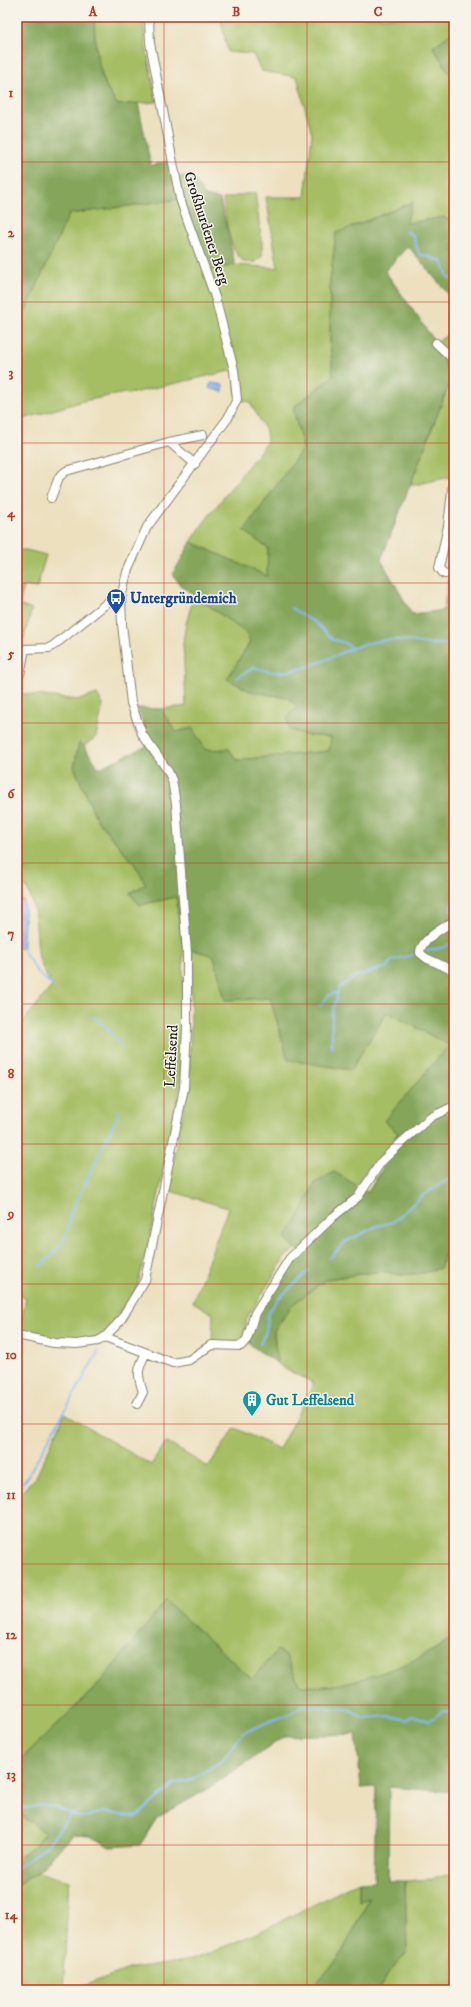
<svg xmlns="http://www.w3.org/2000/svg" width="471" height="2007" font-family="'IM FELL DW Pica',serif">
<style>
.green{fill:#a5be64;stroke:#606d40}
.forest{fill:#84a55a;stroke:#50603b}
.water{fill:#87b9f4;stroke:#526a88}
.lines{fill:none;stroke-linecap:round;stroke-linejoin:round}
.stream{stroke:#87b9f4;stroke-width:2}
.minor-casing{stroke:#847e6e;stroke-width:10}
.minor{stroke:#fff;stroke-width:8}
.grid{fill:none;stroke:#c8321e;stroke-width:1;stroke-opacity:0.55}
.labels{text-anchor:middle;stroke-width:3;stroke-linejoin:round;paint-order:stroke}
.street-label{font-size:15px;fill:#1c1c1c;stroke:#f7f3e8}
.transit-label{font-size:15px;font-weight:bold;fill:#164399;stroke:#f7f3e8;text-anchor:start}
.culture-label{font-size:15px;font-weight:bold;fill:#0d838f;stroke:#f7f3e8;text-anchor:start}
.neatline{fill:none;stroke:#c8321e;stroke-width:1.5}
.grid-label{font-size:13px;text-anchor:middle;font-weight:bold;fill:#c8321e}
</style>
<rect width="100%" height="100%" fill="#f7f3e8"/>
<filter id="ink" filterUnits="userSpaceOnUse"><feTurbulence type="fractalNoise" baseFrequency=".025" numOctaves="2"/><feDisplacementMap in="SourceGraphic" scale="8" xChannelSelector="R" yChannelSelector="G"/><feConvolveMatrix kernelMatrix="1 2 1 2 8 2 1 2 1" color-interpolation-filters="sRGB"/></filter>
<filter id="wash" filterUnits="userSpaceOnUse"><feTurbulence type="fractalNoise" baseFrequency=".012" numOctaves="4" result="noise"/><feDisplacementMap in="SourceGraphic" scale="16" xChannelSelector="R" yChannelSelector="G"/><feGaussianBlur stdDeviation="0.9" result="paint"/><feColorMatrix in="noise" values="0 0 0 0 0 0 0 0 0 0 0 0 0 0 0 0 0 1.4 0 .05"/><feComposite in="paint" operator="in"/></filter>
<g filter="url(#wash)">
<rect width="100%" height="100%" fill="#ece0bf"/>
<path class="green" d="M94,17H143L145,43L157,102L118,105C98,82 95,47 94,17Z
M220,17H446L454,25V31L433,47L454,81V223L444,217L406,224L412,202L336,234L330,282V342L333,376L293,408L303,448L244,531L268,548L267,576L191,542L205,521L267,442L266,431L250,402L237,399L234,370L128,394L125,393L83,401L17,421V331L68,214L180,199L206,271L235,265L278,268L266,197H305L312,134L297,77L261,71L253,54L228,52Z
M255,192L262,244V256L256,262H244C227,248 227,219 223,199Z
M454,330V476L410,486L451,379L436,343Z
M17,550H26L46,555L37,588L24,586L19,605L32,610L23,640H17Z
M454,573V609L443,610L450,574Z
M194,595L246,633L250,642L228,679L250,691L289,698L297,707L304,735L332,737L329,751L237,760L229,749L206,750L176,733L161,709L186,706L183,643L186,624Z
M17,693L79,700L97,694L103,705L96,737L84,746L79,743L74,767L97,820L135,865L146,884L130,894L140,905L176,897L183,947V1027L180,1088L148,1247L136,1290L104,1333L96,1338L55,1339L18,1333L26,1299L17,1294V1029L52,986C48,977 41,967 39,958C35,938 39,890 17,880Z
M191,949L214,956L225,1000L270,998L351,1070L387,1011L449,1045L385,1121L398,1133L361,1188L315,1183L297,1221L286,1238L296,1248L285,1257L247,1318L244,1335L239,1340L234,1342L212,1341L213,1314L193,1302L228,1208L167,1190L188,1088L191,1026Z
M454,1249V1635C426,1661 365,1681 327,1686C318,1687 308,1686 299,1686L286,1656L278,1650L252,1680L96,1687L17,1763V1497L37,1475L65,1414L151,1465L166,1442L208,1467L235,1428L279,1449L314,1383L287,1370L277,1363L274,1331L293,1304L327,1279L381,1271L401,1275L424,1273L439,1268L445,1254Z
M17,1812L46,1833L32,1848L17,1857Z
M38,1872L69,1881L63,1990H17V1885Z
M454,1873V1990H378L389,1973L407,1952L405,1881L432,1879Z
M359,1882V1901L370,1898L339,1958L310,1990H72L126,1970L192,1960L257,1933Z"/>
<path class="forest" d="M17,17H94C95,47 98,82 118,105L138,103L151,166L171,160L176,178L191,175L205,196L220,199L235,265L206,271L180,199L69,214L17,331Z
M454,31V81L433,47Z
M413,202L406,223L444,217L454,223V301L408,246L385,271L436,343L451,379L381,560L412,614L454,609V1249L445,1254L440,1268L424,1273L401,1275L381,1271L327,1279L293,1304L274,1331L277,1363L249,1344C255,1310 274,1287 293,1259L301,1253L285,1238L297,1221L315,1183L334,1172L368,1192L385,1164L398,1133L384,1121L449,1045L387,1012L351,1070L288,1060L270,998L225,1000L214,956L183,947L176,897L140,905L130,893L146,884L135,865L97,820L74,767L79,742L84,746L99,768L151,744L137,708L161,709L176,732L192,728L206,750L229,749L237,760L329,751L331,737L304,735L288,729V716L297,707L289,698L250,691L227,679L250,642L246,633L180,585L173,574L191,542L267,576L268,548L244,531L303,448L293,408L333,376L330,342V282L336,233Z
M166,1601L252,1679L277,1650L286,1656L300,1686C309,1686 318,1687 327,1686C365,1681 426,1661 454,1635V1792L389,1787L388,1881H405L407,1952L389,1973L378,1990H310L339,1958L370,1898L359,1901V1882L374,1881L376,1787L361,1788L356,1734L285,1736L206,1790L157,1818L140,1845L110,1847L90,1836L73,1835L38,1872L17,1885V1857L32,1848L46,1833L17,1812V1763L96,1687Z"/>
<path class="water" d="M211,383L223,385V392L209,388Z
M17,899L24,901C26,917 22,933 23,949L17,948Z"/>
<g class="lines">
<path class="stream" d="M17,189L20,198L17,202
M407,232L413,235L419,254L442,261L448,277L454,281
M17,233V234
M291,608L317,624L333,640L343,642L352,648
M237,678L254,667C261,669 268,672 275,672C315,673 347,643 387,640C409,637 432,650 454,641
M454,859L451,875L454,884
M454,899L451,910L454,915
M22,948L37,972L53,986
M427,951L445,947L454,941
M320,1006L328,996L338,992
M93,1016L106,1027L122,1047
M332,1047V1014L339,988L354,977L387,967L392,960L413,955
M330,1258L345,1242L377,1226L393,1222L422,1196L454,1176
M40,1267C61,1245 67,1244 71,1212L120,1111
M260,1344L266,1331L269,1311L279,1298L309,1271
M17,1489L27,1478L98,1352
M17,1805L26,1808L42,1805L55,1807L81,1818L103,1812L136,1817L174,1784L191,1780L223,1760L243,1733L270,1721L288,1715L301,1706L349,1709L364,1718L390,1716L407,1720L412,1715L429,1721L443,1711L454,1713
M17,1868L48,1844L71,1814"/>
</g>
</g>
<g filter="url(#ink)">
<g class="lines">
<defs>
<path id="minor" d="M436,343L454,360
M169,442L203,435
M454,474L448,526L439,568L444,574L454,573
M51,498L59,477L66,471L169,442L195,464
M20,674L25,649L49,648L54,645L112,599L121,598
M454,921C444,927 419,941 420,953L426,958L454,971
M17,1335L54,1343L77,1344L98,1341L105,1337L120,1321L145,1280L184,1088L187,1027V953L176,804L172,780L168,771L142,734L131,703L122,624L121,598L127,572L147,527L228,418L237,399L234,370L215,297L180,199L150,43L149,17
M105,1337L173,1363L189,1360L211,1345L241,1346L247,1339L255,1313L290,1258L333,1217L358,1197L381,1162L403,1141L431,1117L454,1106
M137,1404L143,1392C137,1374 137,1370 146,1353"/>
</defs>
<use href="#minor" class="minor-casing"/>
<use href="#minor" class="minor"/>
</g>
</g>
<path class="grid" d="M164,17V1990M307,17V1990M17,162H454M17,302H454M17,443H454M17,583H454M17,723H454M17,863H454M17,1004H454M17,1144H454M17,1284H454M17,1424H454M17,1564H454M17,1705H454M17,1845H454"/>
<defs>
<symbol id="bus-pin" viewBox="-11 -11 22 30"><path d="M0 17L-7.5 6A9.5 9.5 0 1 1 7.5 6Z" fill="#1a4fb4" stroke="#f7f3e8"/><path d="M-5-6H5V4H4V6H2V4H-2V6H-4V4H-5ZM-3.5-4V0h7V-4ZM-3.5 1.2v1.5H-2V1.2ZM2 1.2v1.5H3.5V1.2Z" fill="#fff"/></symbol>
<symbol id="building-pin" viewBox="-11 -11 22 30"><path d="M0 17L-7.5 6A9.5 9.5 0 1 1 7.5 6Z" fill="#0f9aa8" stroke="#f7f3e8"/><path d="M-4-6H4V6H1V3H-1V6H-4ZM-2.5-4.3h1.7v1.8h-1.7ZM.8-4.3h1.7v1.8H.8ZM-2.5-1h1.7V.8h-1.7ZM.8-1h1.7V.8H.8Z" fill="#fff"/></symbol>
</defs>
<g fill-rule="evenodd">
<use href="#bus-pin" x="105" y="587" width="22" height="30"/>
<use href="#building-pin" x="241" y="1389" width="22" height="30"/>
</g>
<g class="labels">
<g class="street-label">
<text transform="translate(207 228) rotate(72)" y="5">Großhurdener Berg</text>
<text transform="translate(171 1056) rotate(-87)" y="5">Leffelsend</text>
</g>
<g class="transit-label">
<text x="130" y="603">Untergründemich</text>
</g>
<g class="culture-label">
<text x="266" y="1405">Gut Leffelsend</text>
</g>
</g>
<rect width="471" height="2007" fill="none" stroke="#f7f3e8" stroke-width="44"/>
<rect x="22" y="22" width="427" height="1963" class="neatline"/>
<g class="grid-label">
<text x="93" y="16">A</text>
<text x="236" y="16">B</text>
<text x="378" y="16">C</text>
<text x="11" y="97">1</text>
<text x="11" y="237">2</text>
<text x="11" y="377">3</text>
<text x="11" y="517">4</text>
<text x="11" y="658">5</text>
<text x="11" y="798">6</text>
<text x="11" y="938">7</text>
<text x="11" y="1078">8</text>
<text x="11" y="1218">9</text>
<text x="11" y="1359">10</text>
<text x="11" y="1499">11</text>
<text x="11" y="1639">12</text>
<text x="11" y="1779">13</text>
<text x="11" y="1919">14</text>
</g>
</svg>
